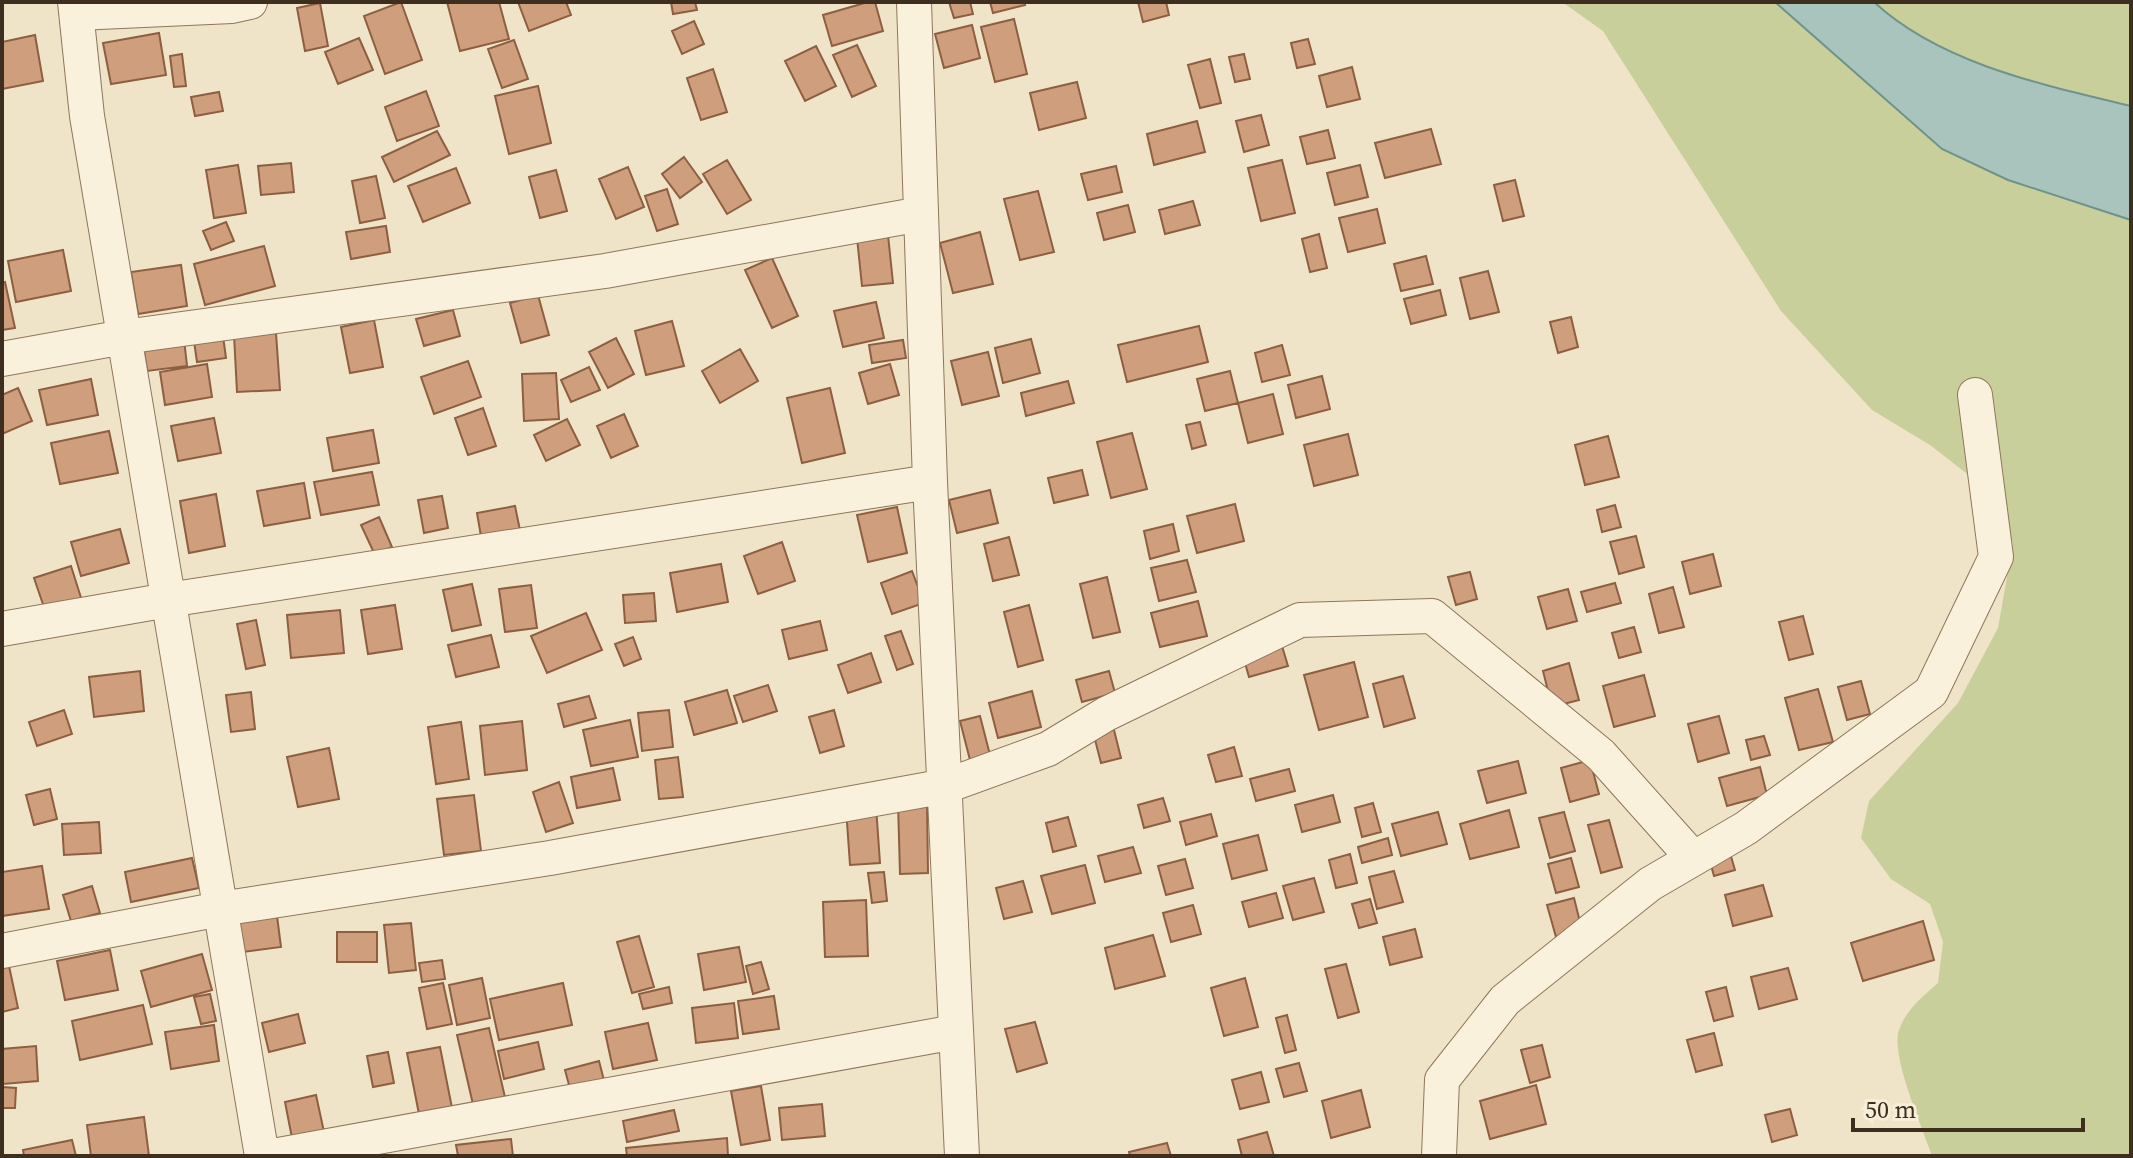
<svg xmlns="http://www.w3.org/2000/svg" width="2133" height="1158" font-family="'Source Serif 4',serif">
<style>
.green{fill:#c9cf9b}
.water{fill:#a9c4bc;stroke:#6f938a;stroke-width:2}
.building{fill:#cf9f7d;stroke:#8d5f41;stroke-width:2}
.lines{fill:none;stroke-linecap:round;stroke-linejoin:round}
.street-casing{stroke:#8d765c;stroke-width:36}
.street{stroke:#faf1dc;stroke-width:34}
</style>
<rect width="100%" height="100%" fill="#f0e4c8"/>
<path class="green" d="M1562,2H1775L1942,149L2008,180L2131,220V1156H1932C1923,1129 1890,1055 1899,1030C1906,1010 1922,997 1938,983L1943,942L1930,904L1891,879L1861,838L1869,801L1958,703L1998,628L2013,543L1996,507L1975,480L1930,445L1872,410L1781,311L1603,31Z
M1874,2H2131V106C2044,85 1941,64 1874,2Z"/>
<path class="water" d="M1775,2H1874C1941,64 2044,85 2131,106V220L2008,180L1942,149Z"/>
<path class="building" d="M401,2L422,60L385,74L364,16Z
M447,2H499L509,39L460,51Z
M518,2H566L571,15L529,31Z
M671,2H695L697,10L673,14Z
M868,2H875L883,31L832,46L823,15Z
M949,2H970L973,14L954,18Z
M990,2H1024L1025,5L993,13Z
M1138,2H1166L1169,15L1143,22Z
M320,3L328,46L305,51L297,8Z
M1014,19L1027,74L995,82L981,27Z
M694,21L704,44L682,54L672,31Z
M972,25L980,58L944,68L935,34Z
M159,33L166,75L111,84L103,43Z
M35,35L43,81L2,89V42Z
M359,38L373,70L338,84L325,52Z
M1308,39L1315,64L1297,68L1291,43Z
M514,40L528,79L502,88L488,49Z
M857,45L876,86L852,97L833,55Z
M816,46L836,86L805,101L785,61Z
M182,54L186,86L174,87L170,56Z
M1244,54L1250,79L1235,82L1229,57Z
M1210,59L1221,103L1200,108L1188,65Z
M1352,67L1360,99L1327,107L1319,76Z
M713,69L727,112L701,120L687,78Z
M1077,82L1086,118L1039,130L1030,93Z
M538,86L551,143L509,154L495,96Z
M426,91L439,126L397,141L385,107Z
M219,92L223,111L195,116L191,97Z
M1261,115L1269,145L1244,152L1236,121Z
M1197,121L1205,152L1154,165L1147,134Z
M1431,129L1441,164L1385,178L1375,143Z
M1328,130L1335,158L1307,164L1300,137Z
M437,131L450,155L394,182L382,157Z
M684,157L702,182L680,198L662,174Z
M727,160L751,200L727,214L703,174Z
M1282,160L1295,213L1261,221L1248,168Z
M291,163L294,192L261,195L258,166Z
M238,165L246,213L214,218L206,170Z
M1360,165L1368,197L1335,205L1327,173Z
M1116,166L1122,192L1088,200L1081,174Z
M628,167L644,207L616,219L599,179Z
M456,168L470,203L423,222L408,186Z
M556,170L567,211L540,218L529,177Z
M376,176L385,218L360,223L352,181Z
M1515,180L1524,216L1503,221L1494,185Z
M667,189L678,224L657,231L645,196Z
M1038,191L1054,252L1020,260L1004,199Z
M1193,201L1200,225L1165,234L1159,210Z
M1128,205L1135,232L1104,240L1097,213Z
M1377,209L1385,243L1348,252L1339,218Z
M226,222L234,241L211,250L203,231Z
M386,226L390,252L351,259L346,232Z
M980,232L993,284L953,293L940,243Z
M1319,234L1327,268L1310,272L1302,239Z
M888,235L893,283L862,286L857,238Z
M264,246L275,286L205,305L194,264Z
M63,250L71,291L16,302L8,261Z
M1426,256L1433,284L1401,291L1394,264Z
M772,258L798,316L772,328L745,270Z
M181,265L187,306L138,314L131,272Z
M1488,271L1499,312L1470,319L1460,278Z
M5,282L15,328L2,330V283Z
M1440,290L1446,315L1411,324L1404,299Z
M538,295L549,335L521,343L510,303Z
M876,302L884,338L843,347L834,311Z
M453,310L460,336L424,346L416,319Z
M1571,317L1578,347L1558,353L1550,322Z
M374,320L383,367L350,373L341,327Z
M672,321L684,366L646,375L635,331Z
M1199,326L1208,362L1127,382L1118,345Z
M276,333L280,390L237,392L234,335Z
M223,336L226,358L197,362L194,341Z
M616,338L634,374L608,388L589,352Z
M184,339L187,366L147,371L143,344Z
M1031,339L1040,373L1003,383L995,348Z
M903,340L906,358L872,363L869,345Z
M1282,345L1290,375L1262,382L1255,353Z
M740,349L758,381L720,403L702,371Z
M988,352L999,396L962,405L951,361Z
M468,361L481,397L434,414L421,377Z
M207,364L212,397L165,405L160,372Z
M890,364L899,395L868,404L859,373Z
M589,367L600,390L571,402L561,380Z
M1230,371L1238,403L1205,411L1197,379Z
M556,373L559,419L524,421L522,374Z
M1322,376L1330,409L1296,418L1288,385Z
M91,379L98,415L47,425L39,390Z
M1068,381L1074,403L1026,416L1021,393Z
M18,388L32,421L2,434V395Z
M830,388L845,453L802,463L787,398Z
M1273,394L1283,434L1248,443L1238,403Z
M483,408L496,446L468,455L455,418Z
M624,414L638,446L611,458L597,426Z
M214,418L221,453L178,461L171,426Z
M567,419L580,445L546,461L534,435Z
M1200,422L1206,445L1192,449L1186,425Z
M373,430L379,463L333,471L327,438Z
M109,431L118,473L60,484L51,443Z
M1132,433L1147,489L1111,498L1097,442Z
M1348,434L1358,475L1314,486L1304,445Z
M1608,436L1619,477L1585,485L1575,445Z
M1082,470L1088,495L1054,503L1048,478Z
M372,472L379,505L321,515L314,482Z
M304,483L310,518L264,526L257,491Z
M990,490L998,523L957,533L949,500Z
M216,494L225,546L189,553L180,501Z
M442,496L448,528L424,533L418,500Z
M1235,504L1244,541L1197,553L1187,516Z
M1615,505L1621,527L1602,532L1597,510Z
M515,506L521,535L482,542L477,513Z
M897,507L907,553L868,562L857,515Z
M379,517L392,547L375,555L361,525Z
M1173,524L1179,551L1150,559L1144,531Z
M120,529L129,563L81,576L71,542Z
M1636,536L1644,567L1619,574L1610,542Z
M1009,537L1019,575L993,581L984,544Z
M782,542L795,581L758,594L744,556Z
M1713,554L1721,586L1690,594L1682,562Z
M1187,560L1196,592L1159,601L1151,568Z
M721,564L728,602L677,612L670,573Z
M71,566L83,604L47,616L34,578Z
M912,571L924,603L892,614L881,583Z
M1470,572L1477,599L1456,605L1448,577Z
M1107,577L1120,632L1093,638L1080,584Z
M1615,583L1621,603L1587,612L1581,592Z
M472,584L481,625L452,631L443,590Z
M531,585L537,628L505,632L499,589Z
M1673,587L1684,627L1659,633L1649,594Z
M1568,589L1577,621L1547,629L1538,597Z
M654,593L656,621L625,623L623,595Z
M1198,601L1207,636L1160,647L1151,613Z
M395,605L402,649L368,654L361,610Z
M1029,605L1043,660L1018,667L1004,612Z
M340,610L344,653L291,658L287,615Z
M586,613L602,650L547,673L531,636Z
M1803,616L1813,654L1789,660L1779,622Z
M256,620L265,665L246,669L237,624Z
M820,621L827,650L789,659L782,630Z
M1634,627L1641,652L1619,658L1612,633Z
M901,631L913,664L897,670L885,636Z
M491,635L499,667L456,677L448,645Z
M633,637L641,659L624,666L615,644Z
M1282,646L1288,666L1249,677L1243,656Z
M871,653L881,682L848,693L838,665Z
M1354,662L1368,717L1319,730L1304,675Z
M1569,663L1579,700L1552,707L1543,671Z
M140,671L144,711L94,717L89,677Z
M1109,671L1115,693L1082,702L1076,680Z
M1644,675L1655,716L1614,727L1603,686Z
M1403,676L1415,718L1384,727L1373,684Z
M1861,681L1870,714L1847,720L1838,687Z
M768,685L777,711L743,722L734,696Z
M1818,689L1833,742L1799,750L1785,698Z
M727,690L737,723L694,735L685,702Z
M1032,691L1041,727L998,738L989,703Z
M251,692L255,729L231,732L226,695Z
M589,696L596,718L564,727L558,704Z
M64,710L72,734L37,746L29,722Z
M669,710L673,747L642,751L638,713Z
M834,710L844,746L820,753L809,717Z
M980,716L990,755L970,760L960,721Z
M1719,716L1729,753L1698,762L1688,724Z
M630,720L638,757L591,766L583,730Z
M522,721L527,770L485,775L480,726Z
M461,722L469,779L436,784L428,727Z
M1112,722L1121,758L1101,763L1092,728Z
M1764,736L1770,755L1751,760L1746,740Z
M1234,747L1242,776L1216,782L1208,755Z
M329,748L339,799L298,807L287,757Z
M678,757L683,797L659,799L655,760Z
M1590,760L1599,794L1570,802L1561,768Z
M1518,761L1526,793L1487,803L1478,771Z
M1760,767L1767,795L1727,806L1719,778Z
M613,768L620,800L577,808L571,777Z
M1289,769L1295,791L1256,801L1250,779Z
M559,782L573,823L546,832L533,792Z
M50,789L57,819L34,825L26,795Z
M474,795L481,851L444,855L437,799Z
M1333,795L1340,822L1302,832L1295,805Z
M1163,798L1170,821L1144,828L1138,805Z
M927,801L928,873L900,874L898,802Z
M1373,803L1381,832L1362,837L1355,808Z
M876,806L880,863L850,865L846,808Z
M1509,810L1519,847L1470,859L1460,824Z
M1438,812L1447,844L1401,856L1392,824Z
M1564,812L1575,851L1550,858L1539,818Z
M1211,814L1217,836L1186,845L1180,822Z
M1068,817L1076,846L1053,852L1046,823Z
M1609,820L1622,867L1601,873L1588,825Z
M99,822L101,853L64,855L62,824Z
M1258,835L1267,870L1232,879L1223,844Z
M1388,838L1392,855L1362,863L1358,847Z
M1133,847L1141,873L1105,882L1098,856Z
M1730,853L1735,870L1714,876L1709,858Z
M1350,854L1357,883L1336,888L1329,860Z
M192,858L199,888L131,902L125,872Z
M1571,858L1579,887L1556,893L1548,864Z
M1185,859L1193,888L1166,895L1158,866Z
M1085,865L1095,903L1052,914L1041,876Z
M42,866L49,909L2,916V872Z
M1394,871L1403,902L1377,909L1369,877Z
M884,872L887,901L872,903L868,873Z
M1314,878L1324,912L1293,920L1283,886Z
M1023,881L1032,912L1004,919L996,888Z
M1763,885L1772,916L1733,926L1725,895Z
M92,886L100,913L71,921L63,895Z
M1276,893L1283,918L1249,927L1242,902Z
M1574,898L1582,930L1556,937L1547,905Z
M1370,899L1377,923L1359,928L1352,904Z
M866,900L868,956L825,957L823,902Z
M1193,905L1201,934L1171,942L1163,913Z
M277,916L281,947L243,952L238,922Z
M1923,921L1934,960L1863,981L1851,943Z
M411,923L416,970L389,973L384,925Z
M1415,929L1422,957L1390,965L1383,937Z
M337,932H377V962H337Z
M1153,935L1165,976L1115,989L1105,948Z
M639,936L654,987L632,993L617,942Z
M739,947L746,982L704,990L698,954Z
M110,950L118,990L65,1000L57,961Z
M202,954L212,990L151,1007L141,971Z
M442,960L445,979L422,982L419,963Z
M761,962L769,989L753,994L746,966Z
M1346,964L1359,1012L1338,1018L1325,969Z
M9,966L18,1008L2,1012V968Z
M1788,968L1797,999L1759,1009L1751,977Z
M482,978L490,1018L457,1025L449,985Z
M1245,978L1258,1027L1224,1036L1211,988Z
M443,983L452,1024L427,1029L419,988Z
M563,983L572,1025L499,1040L490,999Z
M669,987L672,1003L643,1009L639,994Z
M1726,987L1733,1016L1714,1021L1706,992Z
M210,994L216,1021L201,1024L194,997Z
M774,996L779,1029L743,1034L738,1001Z
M734,1003L738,1038L696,1043L692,1008Z
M143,1005L152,1044L80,1060L72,1021Z
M298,1014L305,1043L269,1052L262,1023Z
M1287,1015L1296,1050L1285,1053L1276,1018Z
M1035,1022L1047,1063L1017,1072L1005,1029Z
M648,1023L657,1060L613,1069L605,1032Z
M214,1025L219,1061L171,1069L165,1032Z
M489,1028L507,1106L475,1113L457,1035Z
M1714,1033L1722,1065L1696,1072L1687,1040Z
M538,1042L544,1069L504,1079L498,1051Z
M1542,1045L1550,1077L1530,1083L1521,1050Z
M36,1046L38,1081L3,1084L2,1049Z
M440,1047L452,1108L419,1114L407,1053Z
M388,1052L394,1083L373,1087L367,1056Z
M599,1061L606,1088L572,1096L565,1070Z
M1299,1063L1307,1091L1284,1097L1276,1069Z
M1261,1072L1269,1102L1240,1109L1232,1080Z
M1536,1085L1546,1124L1490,1139L1480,1101Z
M761,1086L770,1140L741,1145L731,1091Z
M2,1087L16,1088L15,1108H2Z
M1361,1090L1370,1127L1331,1138L1322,1101Z
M316,1095L324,1132L292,1138L285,1102Z
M822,1104L825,1136L782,1140L779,1108Z
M1790,1109L1797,1135L1772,1142L1765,1115Z
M674,1110L679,1131L627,1142L623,1121Z
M144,1117L149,1156H91L87,1125Z
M1267,1132L1274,1156H1242L1238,1140Z
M727,1138L728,1156H627L626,1148Z
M511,1139L513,1156H458L456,1145Z
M72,1140L76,1156H24L23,1150Z
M1167,1143L1171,1156H1130L1129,1152Z"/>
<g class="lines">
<defs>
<path id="street" d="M75,2L87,116L262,1156
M914,2L930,482L962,1156
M77,13L232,6L250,2
M2,359L124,337L605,271L921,214
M2,629L168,600L930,482
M2,951L220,909L550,858L946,786L1048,749L1106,714L1300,620L1432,616L1601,755L1693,858
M273,1156L955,1032
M1439,1156L1442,1080L1505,1000L1650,884L1746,828L1931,692L1996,557L1975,395"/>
</defs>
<use href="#street" class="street-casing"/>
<use href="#street" class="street"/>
</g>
<rect width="2133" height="1158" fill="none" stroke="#3d2e20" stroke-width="8"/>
<path d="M1853 1118v12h230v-12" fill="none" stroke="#3d2e20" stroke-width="4"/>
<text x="1865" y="1118" font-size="24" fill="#3d2e20" stroke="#f7eed8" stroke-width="6" paint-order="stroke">50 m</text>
</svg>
